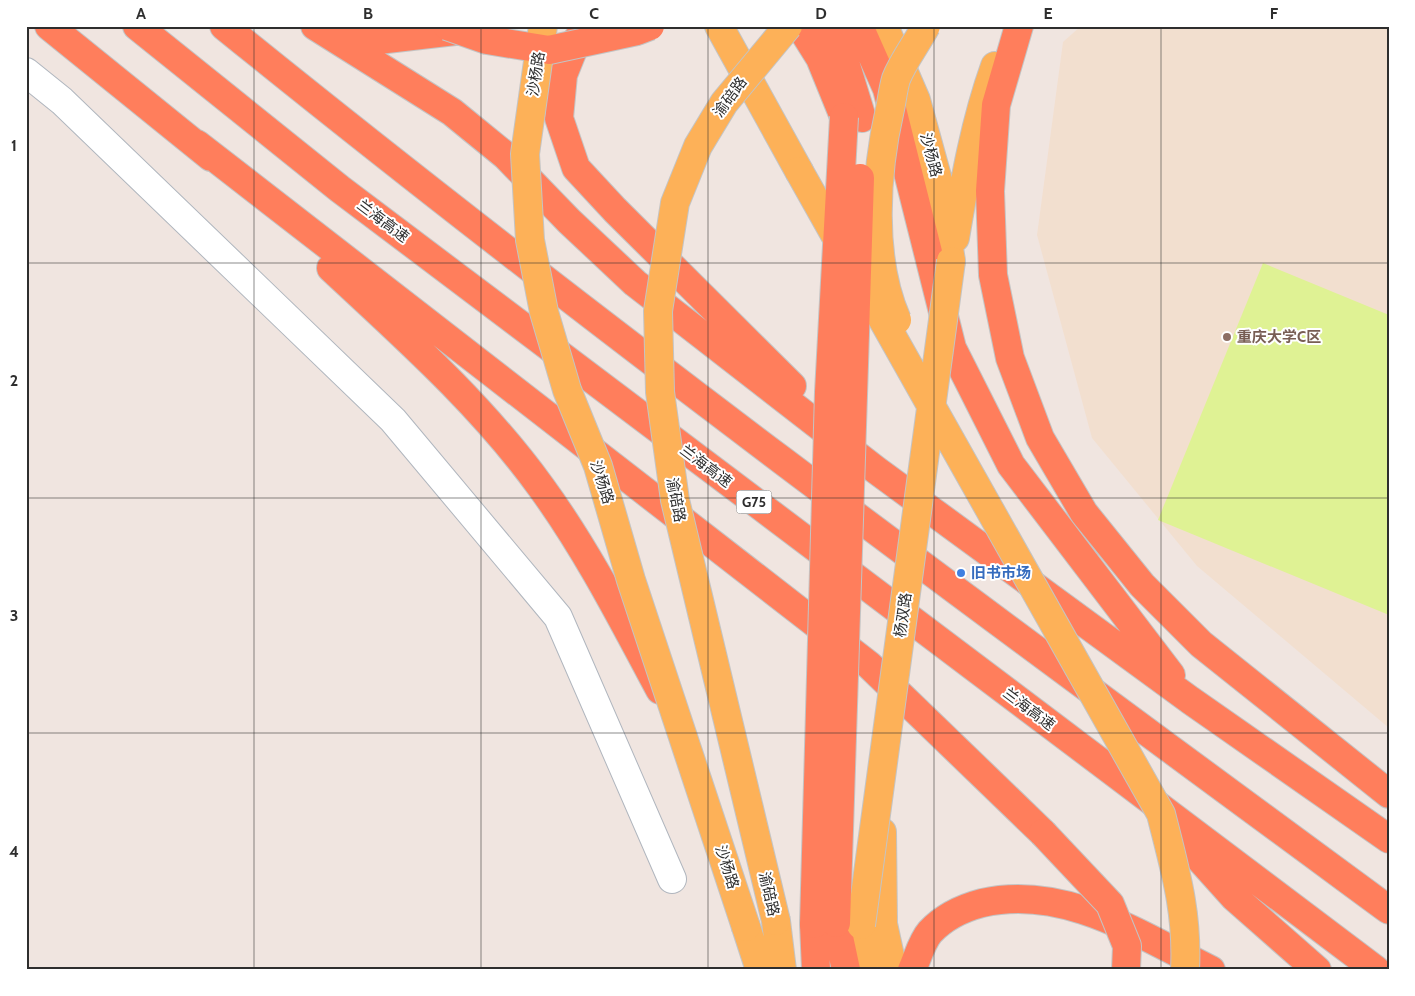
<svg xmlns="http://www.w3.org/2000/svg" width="1415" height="996" font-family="Cabin,'Noto Sans SC',sans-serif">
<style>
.education{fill:#f2dfcf}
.pitch{fill:#dff294}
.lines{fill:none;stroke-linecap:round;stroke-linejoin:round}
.minor-casing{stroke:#b0b6be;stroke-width:30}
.major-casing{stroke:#c4c4c4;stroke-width:30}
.highway-casing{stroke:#c4c4c4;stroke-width:30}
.minor{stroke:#fff;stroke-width:28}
.major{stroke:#fdb158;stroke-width:28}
.highway{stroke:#ff7e5c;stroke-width:28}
.major-bridge-casing{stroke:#c4c4c4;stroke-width:30;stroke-linecap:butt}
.highway-bridge-casing{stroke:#c4c4c4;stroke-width:30;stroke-linecap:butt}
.major-bridge{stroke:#fdb158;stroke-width:28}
.highway-bridge{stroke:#ff7e5c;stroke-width:28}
.grid{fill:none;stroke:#2e2e2e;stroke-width:1;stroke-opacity:0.55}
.education-dot{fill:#8d6e63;stroke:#fff;stroke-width:2}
.shop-dot{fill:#3f7fe0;stroke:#fff;stroke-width:2}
.labels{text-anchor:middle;stroke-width:4;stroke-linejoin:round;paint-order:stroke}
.shield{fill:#fff;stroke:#6d6d6d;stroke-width:1}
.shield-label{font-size:14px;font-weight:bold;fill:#2e2e2e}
.street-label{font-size:15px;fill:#2e2e2e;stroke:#fff}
.education-label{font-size:15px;font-weight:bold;fill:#785e54;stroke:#fff;text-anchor:start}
.shop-label{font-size:15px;font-weight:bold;fill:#366cbe;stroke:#fff;text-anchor:start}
.neatline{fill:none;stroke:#2e2e2e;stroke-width:2}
.grid-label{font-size:16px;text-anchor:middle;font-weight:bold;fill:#2e2e2e}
</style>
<rect width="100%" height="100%" fill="#f0e5e0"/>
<path class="education" d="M1081,26H1389V728L1197,566L1092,438L1037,235L1063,42Z"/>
<path class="pitch" d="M1263,263L1389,315V615L1158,520Z"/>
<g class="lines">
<defs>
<path id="minor" d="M26,72L62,101L393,420L558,617L672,879"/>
<path id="major" d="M719,26L799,171
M884,26L916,100L939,184L951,261
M955,238C965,179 975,122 995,66
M882,832L883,924L893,970
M776,921L782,970
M861,925L864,970
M746,927L760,970"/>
<path id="highway" d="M49,26L211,157
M137,26L340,189L1376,970
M224,26C603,333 996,621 1389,910
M315,26L452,112L506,156L569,221L635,283L876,470L1190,700L1389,839
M587,26L577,40L563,75L559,118L576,168L615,210L792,386
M800,26L820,58L844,117
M829,26L838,39L862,118
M859,26L887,89L952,348L1011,465L1171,675
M1019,26L996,105L990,191L993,275L1010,358L1040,438L1084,513L1142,585L1201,644L1389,794
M334,32L378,40L472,29
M197,144L869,665L1043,833
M331,268C405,337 481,404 541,487C587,550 623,621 660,690
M1181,838L1234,897L1317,970
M836,923L846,970
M814,924L816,970
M912,970C917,959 922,941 930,932C944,917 963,908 982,903C1064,884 1140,935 1211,970"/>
</defs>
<use href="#minor" class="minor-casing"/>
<use href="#major" class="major-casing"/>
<use href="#highway" class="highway-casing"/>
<use href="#minor" class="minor"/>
<use href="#major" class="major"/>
<use href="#highway" class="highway"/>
<defs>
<path id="major-bridge" d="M543,26L525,154L530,240L544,312L567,390L598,466L631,580L746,927
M799,171L1161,814C1175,870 1188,912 1185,970
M897,320C870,259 875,174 890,109C892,100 893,89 896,79C903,61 917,43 926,26
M776,921L675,500L660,392L658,311L675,203L698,146L724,103L788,26
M861,925L951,261"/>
<path id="highway-bridge" d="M447,26L487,40L549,50L637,31L650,26
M1043,833L1110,904L1127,946L1126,970
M836,923L860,178
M814,924L829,392L844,117"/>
</defs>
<use href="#major-bridge" class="major-bridge-casing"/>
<use href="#highway-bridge" class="highway-bridge-casing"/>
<use href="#major-bridge" class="major-bridge"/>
<use href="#highway-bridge" class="highway-bridge"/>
</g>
<path class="grid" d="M254,26V970M481,26V970M708,26V970M934,26V970M1161,26V970M26,263H1389M26,498H1389M26,733H1389"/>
<circle class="education-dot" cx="1227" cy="337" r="5"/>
<circle class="shop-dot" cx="961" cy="573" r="5"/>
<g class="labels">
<rect class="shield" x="736.5" y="490.5" width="35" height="23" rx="4"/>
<g class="shield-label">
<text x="754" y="507">G75</text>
</g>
<g class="street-label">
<text transform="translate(536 74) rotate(-81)" y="5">沙杨路</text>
<text transform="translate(730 97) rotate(-54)" y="5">渝碚路</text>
<text transform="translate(931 155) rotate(75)" y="5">沙杨路</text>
<text transform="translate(383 221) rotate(37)" y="5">兰海高速</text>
<text transform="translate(706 466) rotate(37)" y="5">兰海高速</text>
<text transform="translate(602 482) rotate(72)" y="5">沙杨路</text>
<text transform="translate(676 500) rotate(79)" y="5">渝碚路</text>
<text transform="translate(903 615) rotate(-82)" y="5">杨双路</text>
<text transform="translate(1029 709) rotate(37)" y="5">兰海高速</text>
<text transform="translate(727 867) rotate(72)" y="5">沙杨路</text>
<text transform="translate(769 894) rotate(77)" y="5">渝碚路</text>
</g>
<g class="education-label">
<text x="1237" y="342">重庆大学C区</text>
</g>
<g class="shop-label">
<text x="971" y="578">旧书市场</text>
</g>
</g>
<rect width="1415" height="996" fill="none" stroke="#ffffff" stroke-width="55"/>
<rect x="28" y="28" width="1360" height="940" class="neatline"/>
<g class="grid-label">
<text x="141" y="19">A</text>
<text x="368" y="19">B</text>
<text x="594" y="19">C</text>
<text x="821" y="19">D</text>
<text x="1048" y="19">E</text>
<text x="1274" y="19">F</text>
<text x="14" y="151">1</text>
<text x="14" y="386">2</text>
<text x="14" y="621">3</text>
<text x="14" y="857">4</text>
</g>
</svg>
